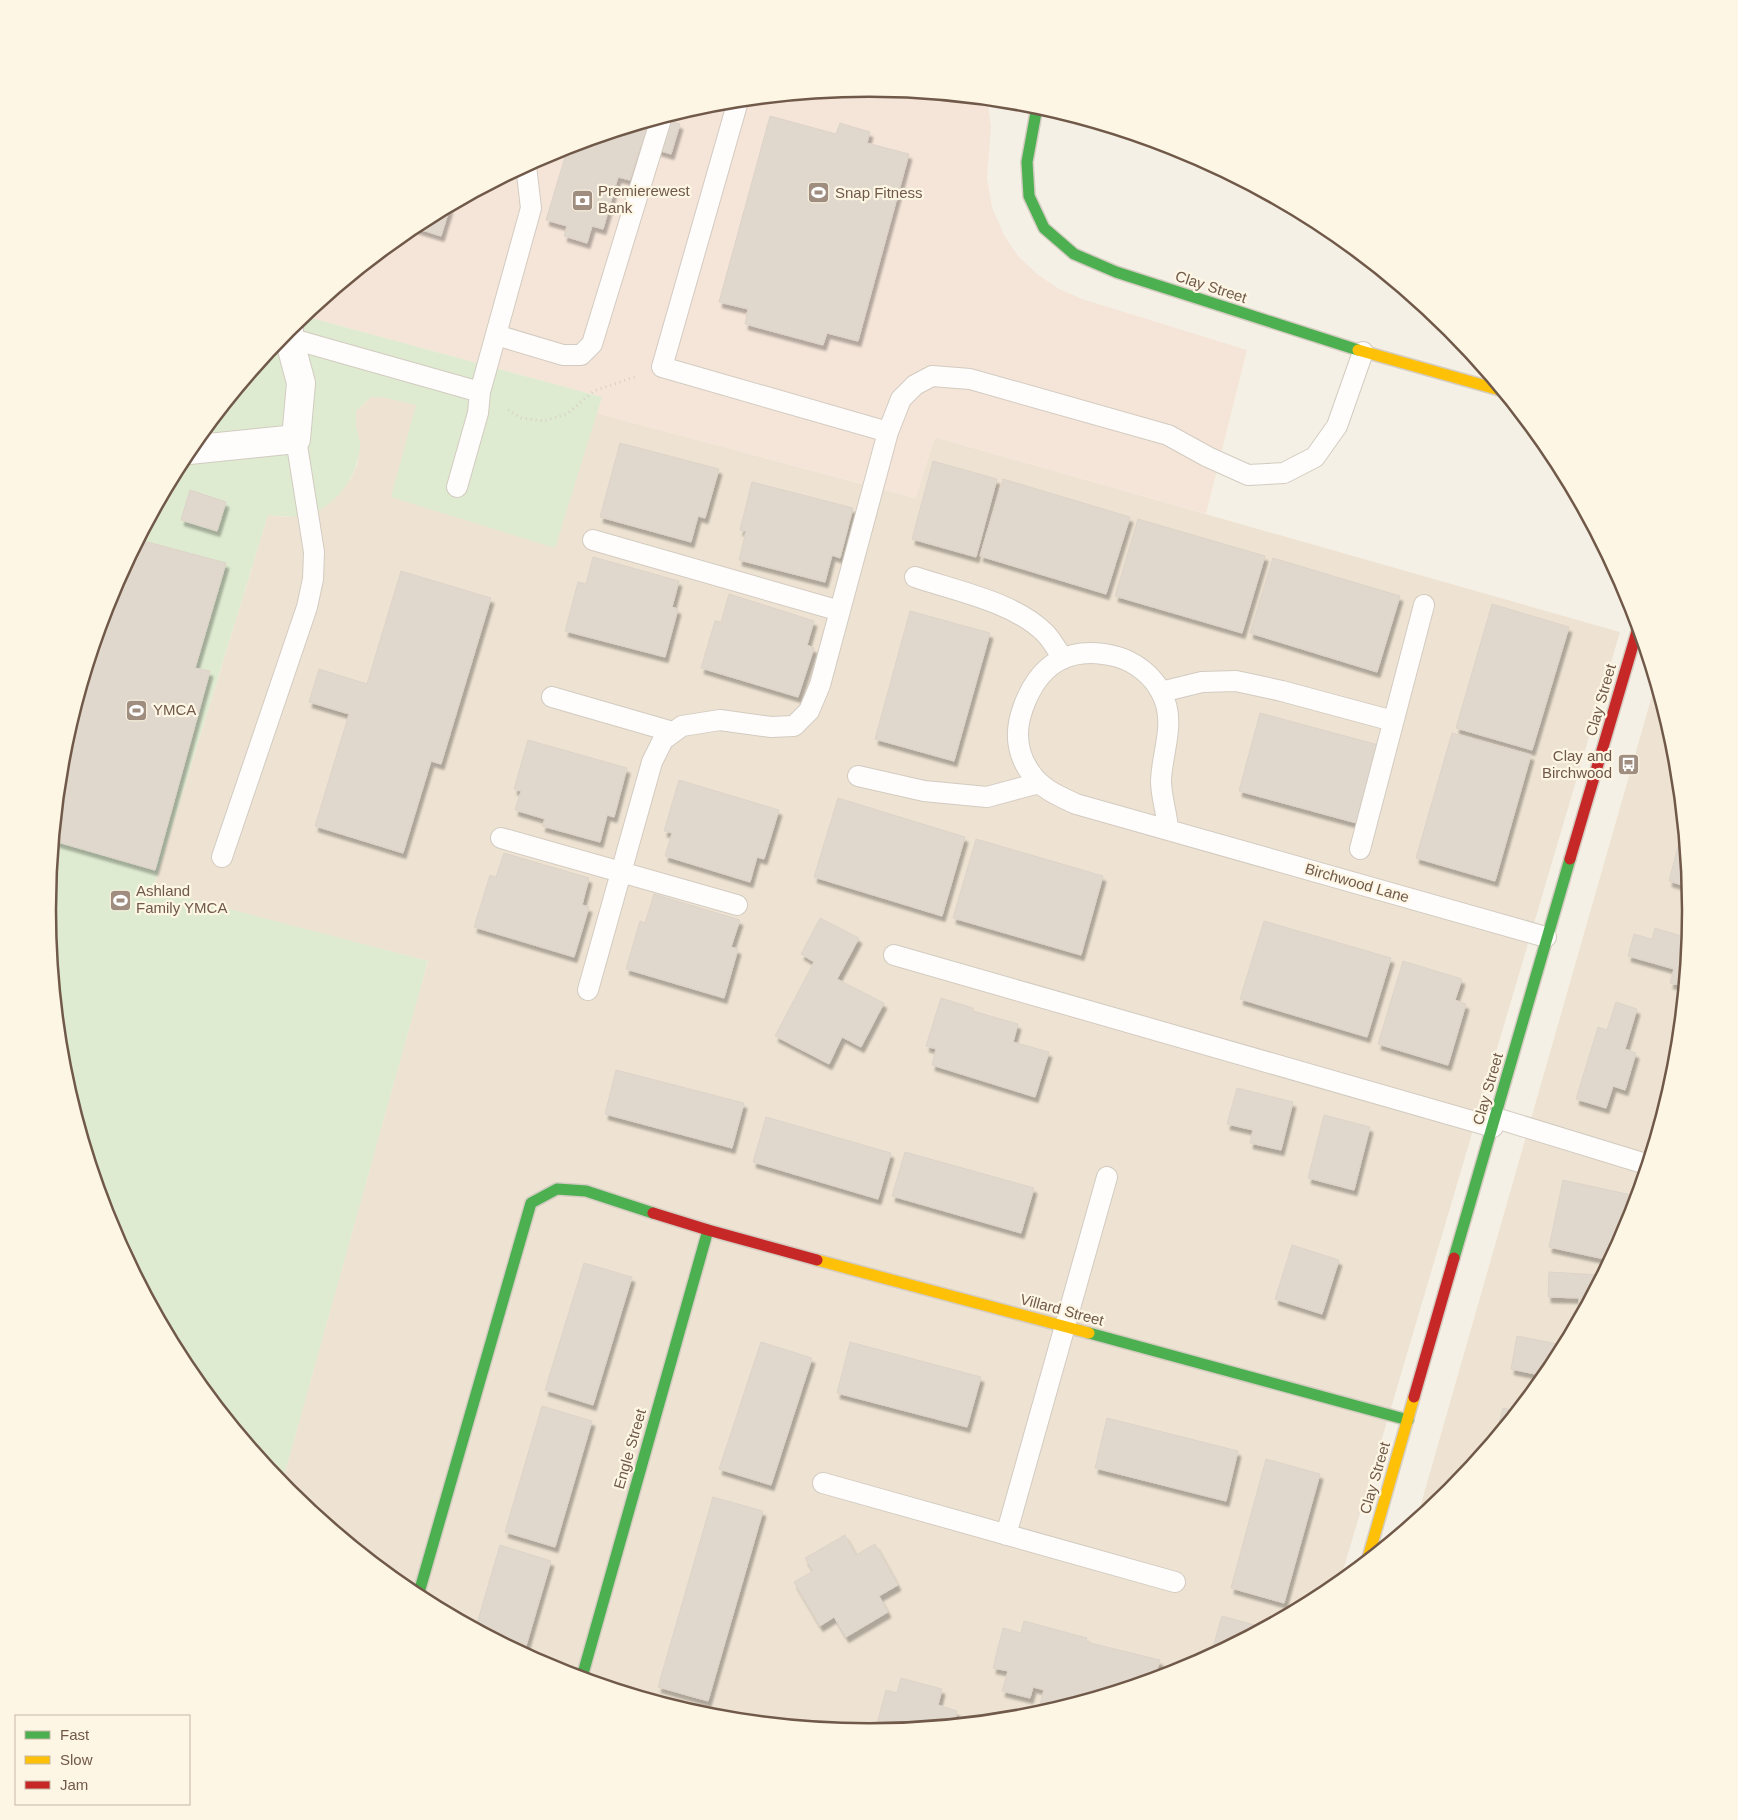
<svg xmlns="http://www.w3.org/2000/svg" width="1738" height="1820" font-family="Arial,sans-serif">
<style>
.residential{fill:#eee3d2}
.commercial{fill:#f5e5d8}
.pitch{fill:#deebd0}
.building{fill:#e1d8cd;stroke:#ddd3c8;filter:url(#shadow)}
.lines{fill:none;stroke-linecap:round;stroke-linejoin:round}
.lane-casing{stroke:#d3cbc1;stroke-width:22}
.street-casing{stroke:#d3cbc1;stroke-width:30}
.fast-casing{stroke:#d5ccc2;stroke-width:14}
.slow-casing{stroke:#d5ccc2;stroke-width:14}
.jam-casing{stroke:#d5ccc2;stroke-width:14}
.path{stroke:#d7cfc8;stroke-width:3;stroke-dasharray:1 4;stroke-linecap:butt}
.lane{stroke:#fefdfb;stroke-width:20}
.street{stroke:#fefdfb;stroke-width:28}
.fast{stroke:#4caf50;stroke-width:11}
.slow{stroke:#ffc107;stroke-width:11}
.jam{stroke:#c62828;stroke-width:11}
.labels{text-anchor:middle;stroke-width:4.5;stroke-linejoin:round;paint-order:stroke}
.poi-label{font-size:15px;fill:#705948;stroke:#fef6e5;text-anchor:start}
.street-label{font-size:15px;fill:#705948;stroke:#fef6e5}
.rim{fill:none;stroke:#705948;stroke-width:2.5}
</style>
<defs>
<filter id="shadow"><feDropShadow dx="3" dy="5.5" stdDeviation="1" flood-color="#0004"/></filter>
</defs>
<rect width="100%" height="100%" fill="#f5f0e5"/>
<path class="residential" d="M371,397H383L416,404L555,548L596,413L915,498L935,437L1620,632L1340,1581L1325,1593L1183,1669L1029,1716L869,1731L708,1716L554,1669L412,1593L288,1491L282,1483L428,961L153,890L268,515L290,517L350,480L357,465L360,444L356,426V411Z
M1655,685L1675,750L1690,910L1675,1071L1628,1225L1552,1367L1450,1491L1417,1518Z"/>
<path class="commercial" d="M869,89L985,100L988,103L991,127L987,178L992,207L1004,235L1018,256L1037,274L1059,289L1082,299L1247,350L1206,514L935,437L916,498L596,413L602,397L304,316L413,227L555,151L709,104Z"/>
<path class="pitch" d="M304,316L602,397L555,548L391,497L416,405L383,397H371L356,411C356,416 356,421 356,426C357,433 360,439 360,445C358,475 339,503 311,514C297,519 282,516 268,515L153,889L428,961L282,1483L186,1366L110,1224L63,1070L48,910L63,749L110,595L186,453L288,329Z"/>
<path class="building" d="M770,116L836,134L840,123L870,132L867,143L909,154L858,341L827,333L823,345L745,324L748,309L719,302Z
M663,118L680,124L671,154L641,145L630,180L618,177L603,229L592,226L587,243L564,236L567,226L546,220L568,147Z
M450,207L441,236L412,227H413Z
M620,443L719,469L705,518L698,516L691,542L600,517Z
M933,461L997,479L976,557L912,539Z
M1003,479L1130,517L1106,594L980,556Z
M752,482L853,508L840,558L832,555L825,582L739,560L746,531L740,530Z
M190,490L226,502L217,531L181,520Z
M1138,519L1265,556L1242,633L1115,596Z
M140,540L226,563L195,668L210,671L155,870L54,841L63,749L110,595Z
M593,557L679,581L672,607L678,609L665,657L565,631L578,582L586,584Z
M1273,558L1400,596L1377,672L1250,633Z
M401,571L491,598L441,764L431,761L403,853L315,826L349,714L309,702L319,669L367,684Z
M729,594L814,621L807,645L814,648L798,697L701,668L715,621L721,622Z
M1492,604L1569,627L1532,750L1456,728Z
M910,611L990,633L954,761L875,739Z
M1260,713L1382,746L1360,824L1239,791Z
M1452,733L1531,755L1495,881L1416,858Z
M528,740L627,768L614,817L607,815L600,842L542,826L545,819L515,810L521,791L514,789Z
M679,780L779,810L764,859L757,857L750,882L665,856L672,833L664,831Z
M838,798L965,837L942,916L814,877Z
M976,839L1103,876L1081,955L953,918Z
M1678,846L1684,848L1688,887L1669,881Z
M504,853L589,878L582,905L589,907L574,957L474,927L490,875L496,877Z
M654,894L740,920L731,947L738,949L724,998L626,969L640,921L645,923Z
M820,918L859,938L837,979L884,1003L861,1047L842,1037L829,1064L775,1036L814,962L801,954Z
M1264,921L1391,958L1367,1037L1240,999Z
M1655,928L1688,938L1683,986L1670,983L1674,969L1628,956L1634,934L1652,939Z
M1403,961L1462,979L1455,1000L1466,1004L1448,1065L1378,1044Z
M941,998L973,1008V1011L1018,1024L1013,1042L1049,1052L1035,1097L932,1065L936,1049L926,1046Z
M1616,1002L1637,1009L1625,1049L1636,1053L1625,1090L1613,1086L1606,1108L1576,1099L1598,1027L1607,1030Z
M616,1070L744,1103L732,1148L605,1114Z
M1669,1070L1674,1072L1664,1104L1660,1103Z
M1237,1088L1293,1102L1281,1150L1250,1143L1253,1130L1227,1124Z
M1324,1115L1370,1127L1354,1190L1308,1178Z
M766,1117L891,1153L878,1199L753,1162Z
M905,1152L1034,1188L1021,1233L892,1196Z
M1563,1180L1636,1196L1628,1225L1609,1260L1549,1247Z
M1292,1245L1339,1260L1322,1314L1275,1299Z
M584,1263L632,1277L593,1405L545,1390Z
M1549,1272L1601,1275L1582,1311H1579V1298L1548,1297Z
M1517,1336L1563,1345L1552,1367L1545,1376L1511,1369Z
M761,1342L812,1358L771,1485L719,1469Z
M850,1342L981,1377L967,1427L837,1393Z
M542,1406L592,1421L555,1547L505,1532Z
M1503,1408L1516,1411L1500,1430H1497Z
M1107,1418L1238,1451L1226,1501L1095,1468Z
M1266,1459L1320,1474L1284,1603L1231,1588Z
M713,1497L763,1511L708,1701L658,1687Z
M845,1535L856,1555L875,1544L898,1585L879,1596L888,1612L846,1637L834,1617L820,1626L794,1582L813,1571L805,1558Z
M500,1545L551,1561L524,1653L476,1627Z
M1222,1616L1262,1627L1211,1654Z
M1024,1621L1087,1638L1086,1642L1160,1660L1156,1673L1163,1675L1048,1710L1039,1708L1044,1690L1033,1687L1030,1698L1002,1691L1008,1671L993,1668L1003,1628L1021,1633Z
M901,1678L942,1689L938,1705L957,1711L954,1723L875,1731L886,1690L897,1693Z"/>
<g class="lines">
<defs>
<path id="lane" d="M738,101L662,367L888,432
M496,335L563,355H581L592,344L661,119
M289,338L480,392
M457,487L478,413L480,392L531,208L526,166
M593,540L840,611
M915,577C956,591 1014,602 1045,633C1052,640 1057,650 1063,659
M1161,692L1202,682L1236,681L1282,691L1393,721
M552,697L673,732
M858,776L924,791L987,797L1039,783
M1168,829C1167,813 1161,797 1161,781C1162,750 1177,722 1161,692C1152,675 1135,662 1118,657C1070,644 1039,663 1023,708C1015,730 1016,752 1030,772C1041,789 1059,796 1076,804L1546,937
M501,838L737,905
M1360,849L1424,605
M222,857L307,607L313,579L314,552L296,439
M894,955L1493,1127
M588,990L652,762L663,740L682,726L720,720L771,727L794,726L809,711L820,685L888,432L901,399L915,385L932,376L970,379L1168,435L1208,457L1248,475L1284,473L1315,457L1337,426L1363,352
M1496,1118L1646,1164
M823,1483L1175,1582
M1006,1535L1107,1177"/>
<path id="street" d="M189,450L296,439L301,383L289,338V328"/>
<path id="fast" d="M1037,107L1027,162L1029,196L1044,228L1074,254L1116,272L1358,350
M1454,1258L1570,859
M1089,1333L1408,1420
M418,1596L531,1203L557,1189L586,1191L653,1213
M582,1677L708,1230"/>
<path id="slow" d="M1358,350L1500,390
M817,1260L1089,1333
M1368,1558L1414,1397"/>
<path id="jam" d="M1570,859L1638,628
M653,1213L708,1230L817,1260
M1414,1397L1454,1258"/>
</defs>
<use href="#lane" class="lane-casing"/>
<use href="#street" class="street-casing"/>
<use href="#fast" class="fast-casing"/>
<use href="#slow" class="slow-casing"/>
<use href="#jam" class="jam-casing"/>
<path class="path" d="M508,410L521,418L544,421L567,414L594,391L637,376"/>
<use href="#lane" class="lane"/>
<use href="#street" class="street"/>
<use href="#fast" class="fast"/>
<use href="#slow" class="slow"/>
<use href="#jam" class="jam"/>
</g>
<defs>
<symbol id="stadium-square" viewBox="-11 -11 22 22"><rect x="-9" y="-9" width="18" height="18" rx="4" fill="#9f8e7f" stroke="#fef6e5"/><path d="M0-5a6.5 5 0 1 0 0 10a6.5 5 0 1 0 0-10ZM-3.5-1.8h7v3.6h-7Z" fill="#fff"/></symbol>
<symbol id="bank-square" viewBox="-11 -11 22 22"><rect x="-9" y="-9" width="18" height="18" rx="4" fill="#9f8e7f" stroke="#fef6e5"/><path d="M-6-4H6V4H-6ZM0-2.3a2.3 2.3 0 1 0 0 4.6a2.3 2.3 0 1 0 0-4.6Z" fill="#fff"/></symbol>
<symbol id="bus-square" viewBox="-11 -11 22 22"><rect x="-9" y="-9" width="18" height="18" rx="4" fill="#9f8e7f" stroke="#fef6e5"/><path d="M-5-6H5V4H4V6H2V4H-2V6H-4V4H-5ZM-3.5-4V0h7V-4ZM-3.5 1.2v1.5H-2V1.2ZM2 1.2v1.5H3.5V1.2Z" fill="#fff"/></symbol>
</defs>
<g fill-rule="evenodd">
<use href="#stadium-square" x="806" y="180" width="25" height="25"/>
<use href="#bank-square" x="570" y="188" width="25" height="25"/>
<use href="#stadium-square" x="124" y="698" width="25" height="25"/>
<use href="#bus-square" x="1616" y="752" width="25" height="25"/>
<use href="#stadium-square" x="108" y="888" width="25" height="25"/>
</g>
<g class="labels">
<g class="poi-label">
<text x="598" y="196">Premierewest<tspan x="598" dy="17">Bank</tspan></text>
<text x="835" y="198">Snap Fitness</text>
<text x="153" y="715">YMCA</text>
<text x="1612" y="761" text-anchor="end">Clay and<tspan x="1612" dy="17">Birchwood</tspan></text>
<text x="136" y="896">Ashland<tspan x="136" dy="17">Family YMCA</tspan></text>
</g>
<g class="street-label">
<text transform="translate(1211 287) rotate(18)" y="5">Clay Street</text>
<text transform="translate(1601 700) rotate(-74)" y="5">Clay Street</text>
<text transform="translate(1357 883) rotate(16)" y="5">Birchwood Lane</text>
<text transform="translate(1488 1089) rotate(-74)" y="5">Clay Street</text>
<text transform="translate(1062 1310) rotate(15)" y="5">Villard Street</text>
<text transform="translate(630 1449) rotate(-74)" y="5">Engle Street</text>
<text transform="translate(1375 1478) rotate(-74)" y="5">Clay Street</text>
</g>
</g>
<path d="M0 0H1738V1820H0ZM56 910a813 813 0 1 1 1626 0a813 813 0 1 1-1626 0Z" fill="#fef6e5" fill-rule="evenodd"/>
<path class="rim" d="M56 910a813 813 0 1 1 1626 0a813 813 0 1 1-1626 0Z"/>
<rect x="15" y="1715" width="175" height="90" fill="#fef6e5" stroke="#c5b7a6"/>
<rect x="25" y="1731" width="25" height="8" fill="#4caf50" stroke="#c5b7a6"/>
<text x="60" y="1740" font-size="15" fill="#705948">Fast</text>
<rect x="25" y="1756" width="25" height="8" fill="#ffc107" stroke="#c5b7a6"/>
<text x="60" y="1765" font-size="15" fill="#705948">Slow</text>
<rect x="25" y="1781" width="25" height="8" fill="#c62828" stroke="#c5b7a6"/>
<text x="60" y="1790" font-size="15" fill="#705948">Jam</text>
</svg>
